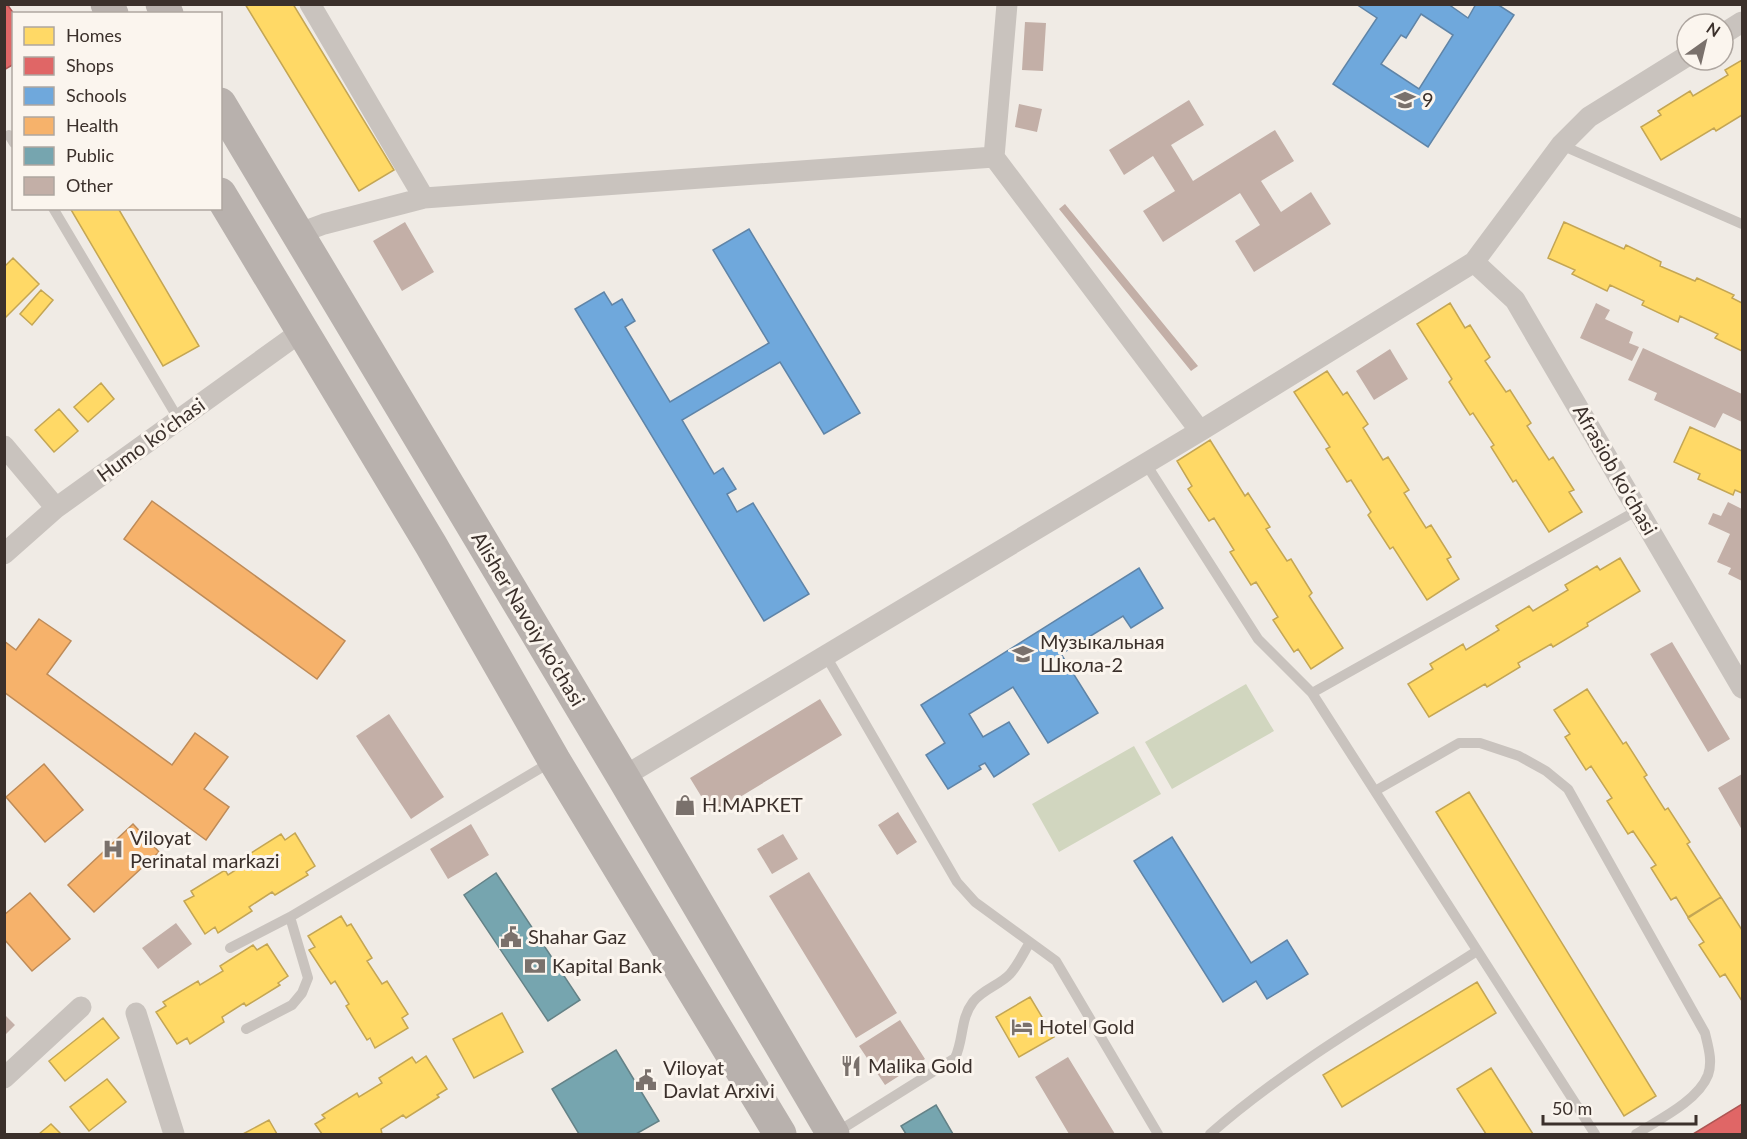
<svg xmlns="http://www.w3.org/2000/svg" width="1747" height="1139" font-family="Lato,sans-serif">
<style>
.green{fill:#d1d6bf}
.homes{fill:#ffd966;stroke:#c4a654;stroke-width:1.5}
.shops{fill:#e06666;stroke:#ae5654;stroke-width:1.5}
.schools{fill:#6fa8dc;stroke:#5f84a7;stroke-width:1.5;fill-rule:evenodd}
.health{fill:#f6b26b;stroke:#be8b58;stroke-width:1.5}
.public{fill:#76a5af;stroke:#648287;stroke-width:1.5}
.building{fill:#c3afa7}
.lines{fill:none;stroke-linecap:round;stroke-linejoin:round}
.lane{stroke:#c9c3be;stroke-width:10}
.street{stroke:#c9c3be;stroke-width:21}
.primary{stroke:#b8b1ad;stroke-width:33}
.labels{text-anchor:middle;stroke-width:6;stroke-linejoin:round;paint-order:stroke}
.poi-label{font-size:20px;fill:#3b302b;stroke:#fbf5ee;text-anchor:start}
.street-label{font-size:20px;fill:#3b302b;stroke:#fbf5ee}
</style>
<rect width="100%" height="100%" fill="#f0ebe5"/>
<path class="green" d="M1246,684L1274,731L1172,789L1145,742Z
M1134,746L1161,794L1059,852L1032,804Z"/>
<path class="homes" d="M245,4H293L394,170L359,191Z
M1742,60V115L1716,131L1714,128L1661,160L1641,127L1661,115L1658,111L1690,91L1693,96L1728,75L1725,70Z
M70,208H118L199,346L163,366Z
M1564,222L1624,249L1626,245L1661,262L1660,266L1695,281L1697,278L1734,295L1732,298L1742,303V351L1715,338L1718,334L1680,316L1678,322L1642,305L1644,301L1610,285L1607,291L1572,274L1575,270L1548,258Z
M13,258L39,284L4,319V267Z
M41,290L53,300L32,325L20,314Z
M1450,303L1465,328L1470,325L1490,357L1485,361L1506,392L1510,390L1531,423L1527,426L1549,460L1553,457L1574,490L1569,492L1582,512L1549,532L1516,480L1513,482L1491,447L1494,445L1473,413L1470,415L1449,382L1452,379L1417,324Z
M1327,371L1343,395L1347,392L1368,424L1363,428L1383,460L1388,457L1409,490L1404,493L1426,528L1431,525L1451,557L1447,559L1459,579L1427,600L1393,547L1390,549L1368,515L1371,512L1351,480L1347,482L1326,449L1330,447L1294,392Z
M101,383L114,399L88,422L74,407Z
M59,409L78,431L54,452L35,430Z
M1690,427L1742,451V493L1735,490L1733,495L1698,479L1700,474L1674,462Z
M1210,440L1245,496L1248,493L1270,527L1266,529L1287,561L1291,559L1312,593L1309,596L1343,648L1311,669L1298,649L1294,652L1273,620L1278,617L1256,582L1251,585L1230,552L1234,550L1214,518L1209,521L1188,489L1192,486L1177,461Z
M1620,558L1640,591L1587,623L1588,626L1553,647L1551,644L1518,663L1520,667L1487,687L1485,684L1429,717L1408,684L1433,669L1430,664L1463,644L1466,650L1499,630L1496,626L1529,606L1533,611L1568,590L1565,585L1597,566L1600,570Z
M1587,689L1623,744L1626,742L1647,775L1644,777L1665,810L1668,808L1690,842L1687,844L1721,897L1688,917L1676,897L1671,900L1651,868L1656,865L1633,831L1628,834L1607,801L1612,798L1591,766L1586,770L1565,737L1570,734L1554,710Z
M1469,792L1656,1096L1624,1116L1436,812Z
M295,833L315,866L306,872L308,875L275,895L272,892L249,907L252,911L218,933L215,927L205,934L184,901L194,896L191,891L225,870L228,875L251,860L248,855L281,834L285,840Z
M1721,897L1742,930V1001L1725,974L1720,977L1699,945L1704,942L1688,918Z
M341,916L347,926L351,924L372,958L367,961L382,984L387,981L408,1014L402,1018L408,1028L375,1048L370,1038L367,1040L346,1006L349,1004L335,981L331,984L309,950L315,947L308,936Z
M267,944L288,976L278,983L280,985L246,1006L244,1003L222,1017L224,1022L190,1044L187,1038L177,1044L156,1012L166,1006L163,1002L198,981L200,985L223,971L220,966L253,945L257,950Z
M1477,982L1496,1013L1342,1107L1323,1075Z
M1030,997L1054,1037L1019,1057L996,1017Z
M502,1013L523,1052L474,1078L453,1039Z
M103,1018L119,1038L65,1081L49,1061Z
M426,1056L447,1089L437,1095L439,1097L406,1118L403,1115L381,1129L382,1134H322L315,1124L325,1118L322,1115L357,1093L359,1097L382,1083L379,1078L412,1057L416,1063Z
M1491,1068L1533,1134H1486L1457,1089Z
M107,1079L126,1102L89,1131L70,1107Z
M269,1120L277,1134H243Z
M51,1124L61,1134H39Z"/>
<path class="shops" d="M4,4H7L14,14V64L4,70Z
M1742,1104V1134H1693Z"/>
<path class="schools" d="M1356,4H1448L1468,18L1476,4H1497L1514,15L1428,147L1333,84L1377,18ZM1421,14L1453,35L1419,89L1381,64L1401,35L1406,38Z
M749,229L860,413L824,434L780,362L682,420L714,474L723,468L736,489L727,494L737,512L753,503L809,594L764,621L575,309L604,292L612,305L622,299L635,321L625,327L670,402L769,343L713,250Z
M1139,568L1163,608L1131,628L1123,616L1061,654L1098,713L1048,743L1013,687L969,714L983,737L1009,722L1029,754L994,777L985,763L979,766L981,769L948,789L926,755L945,743L921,705Z
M1172,837L1251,963L1287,940L1308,974L1267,999L1256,981L1223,1002L1134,861Z"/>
<path class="health" d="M152,501L345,641L317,679L124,539Z
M39,619L71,641L47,674L172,765L195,733L228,757L204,789L229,807L206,840L4,692V641L16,650Z
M44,764L83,810L45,842L6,797Z
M133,824L159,852L94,912L68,885Z
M30,893L70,939L32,971L4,939V915Z"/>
<path class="public" d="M496,873L580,1000L548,1021L464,895Z
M616,1050L659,1121L636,1134H579L552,1089Z
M936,1105L953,1134H906L901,1126Z"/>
<path class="building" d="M1025,22L1046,23L1043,71L1022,70Z
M1189,100L1204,125L1171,145L1193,181L1275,130L1294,161L1261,181L1281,212L1311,192L1331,224L1254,272L1235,241L1260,225L1240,193L1163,242L1143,211L1175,191L1153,156L1124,175L1109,150Z
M1019,104L1042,109L1037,132L1015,127Z
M1065,204L1198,366L1191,371L1059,209Z
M405,222L434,272L402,291L373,241Z
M1596,303L1610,310L1605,319L1633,332L1629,343L1639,347L1632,361L1580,338Z
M1643,348L1742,394V422L1723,413L1715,428L1654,400L1657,393L1628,380Z
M1390,349L1408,379L1374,400L1356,371Z
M1728,502L1742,509V581L1728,574L1731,568L1717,562L1730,534L1708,524L1713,513L1721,516Z
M1672,642L1730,739L1708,752L1650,654Z
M820,699L842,735L712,814L690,778Z
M389,714L444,797L411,819L356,736Z
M1742,774V830L1718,788Z
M898,812L917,842L897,855L878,825Z
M471,824L489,855L448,879L430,849Z
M783,834L798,859L772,874L757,849Z
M809,872L897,1013L856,1038L769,896Z
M176,923L192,944L158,969L142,948Z
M4,1014L15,1025L4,1036Z
M900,1020L925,1059L885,1085L859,1046Z
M1068,1057L1115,1134H1069L1035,1077Z"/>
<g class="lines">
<path class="lane" d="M9,135L14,143
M1561,145L1742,224
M53,208L179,420
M1146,464L1258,639L1312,693L1595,1134
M826,656L957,882L975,902L1056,961L1158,1134
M1312,693L1638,510
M1375,791L1459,743H1480L1519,756L1546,771L1568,789L1705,1033C1708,1046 1713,1061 1708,1075C1698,1101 1658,1120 1636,1134
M230,948L290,917L551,762
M246,1029L292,1005L302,993L308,978L290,917
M837,1132L955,1058C964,1039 960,1019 973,1002C983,989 1000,985 1010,974C1018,965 1024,952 1030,942
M1210,1134C1291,1063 1387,1009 1477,951"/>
<path class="street" d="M310,4L424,198
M1007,4L994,157L1200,431
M1723,34L1742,22
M297,234L324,224L424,198L994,157
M1474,262L1515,300L1742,688
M4,446L56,508
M4,554L56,508L302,331
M623,777L1200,431L1474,262L1561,145L1589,117L1687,56
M136,1013L174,1134
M4,1078L81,1007"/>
<path class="primary" d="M107,4L112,14
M162,4L167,14
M220,104L623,777L833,1134
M220,194L431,545L554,760L780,1134"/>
</g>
<defs>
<symbol id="school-bare" viewBox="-9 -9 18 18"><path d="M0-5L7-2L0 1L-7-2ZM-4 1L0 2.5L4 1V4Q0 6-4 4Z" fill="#7a716c" stroke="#fbf5ee" stroke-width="2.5" paint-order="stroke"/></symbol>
<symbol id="shop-bare" viewBox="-9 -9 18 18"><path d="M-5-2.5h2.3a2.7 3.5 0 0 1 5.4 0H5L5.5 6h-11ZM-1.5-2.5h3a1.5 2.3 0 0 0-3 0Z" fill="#7a716c" stroke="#fbf5ee" stroke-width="2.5" paint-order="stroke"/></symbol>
<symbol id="hospital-bare" viewBox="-9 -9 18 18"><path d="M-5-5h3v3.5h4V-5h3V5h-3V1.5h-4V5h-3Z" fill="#7a716c" stroke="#fbf5ee" stroke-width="2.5" paint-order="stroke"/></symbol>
<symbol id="civic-bare" viewBox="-9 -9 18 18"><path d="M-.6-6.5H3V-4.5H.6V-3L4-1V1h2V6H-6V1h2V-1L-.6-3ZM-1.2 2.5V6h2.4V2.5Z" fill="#7a716c" stroke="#fbf5ee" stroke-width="2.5" paint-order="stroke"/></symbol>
<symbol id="bank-bare" viewBox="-9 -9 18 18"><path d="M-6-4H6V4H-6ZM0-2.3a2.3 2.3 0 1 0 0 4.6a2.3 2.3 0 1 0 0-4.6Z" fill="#7a716c" stroke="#fbf5ee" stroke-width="2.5" paint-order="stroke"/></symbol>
<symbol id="hotel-bare" viewBox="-9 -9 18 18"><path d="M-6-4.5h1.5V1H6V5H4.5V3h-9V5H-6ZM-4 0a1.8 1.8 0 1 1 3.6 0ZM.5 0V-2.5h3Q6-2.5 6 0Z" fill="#7a716c" stroke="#fbf5ee" stroke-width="2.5" paint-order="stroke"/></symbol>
<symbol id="restaurant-bare" viewBox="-9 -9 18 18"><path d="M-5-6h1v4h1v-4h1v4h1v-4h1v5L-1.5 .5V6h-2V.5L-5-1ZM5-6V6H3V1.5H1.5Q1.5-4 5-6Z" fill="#7a716c" stroke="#fbf5ee" stroke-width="2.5" paint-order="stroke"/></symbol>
</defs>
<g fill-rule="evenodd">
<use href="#school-bare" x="1390" y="85" width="30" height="30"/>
<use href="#school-bare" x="1008" y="639" width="30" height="30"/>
<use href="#shop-bare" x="670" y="790" width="30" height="30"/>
<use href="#hospital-bare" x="98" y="834" width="30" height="30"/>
<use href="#civic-bare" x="496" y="922" width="30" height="30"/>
<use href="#bank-bare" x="520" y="951" width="30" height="30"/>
<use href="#hotel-bare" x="1007" y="1012" width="30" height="30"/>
<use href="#restaurant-bare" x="836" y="1051" width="30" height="30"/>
<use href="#civic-bare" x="631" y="1065" width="30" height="30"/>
</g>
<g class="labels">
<g class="poi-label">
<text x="1422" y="107">9</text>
<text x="1040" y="649">Музыкальная<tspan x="1040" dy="23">Школа-2</tspan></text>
<text x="702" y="812">Н.МАРКЕТ</text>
<text x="130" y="845">Viloyat<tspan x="130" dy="23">Perinatal markazi</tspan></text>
<text x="528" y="944">Shahar Gaz</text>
<text x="552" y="973">Kapital Bank</text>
<text x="1039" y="1034">Hotel Gold</text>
<text x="868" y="1073">Malika Gold</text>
<text x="663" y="1075">Viloyat<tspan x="663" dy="23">Davlat Arxivi</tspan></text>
</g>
<g class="street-label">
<text transform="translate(151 440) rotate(-36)" y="7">Humo ko'chasi</text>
<text transform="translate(1615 470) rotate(60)" y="7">Afrasiob ko'chasi</text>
<text transform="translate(528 619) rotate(59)" y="7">Alisher Navoiy ko’chasi</text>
</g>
</g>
<rect width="1747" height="1139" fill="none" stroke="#3b302b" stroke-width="12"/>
<rect x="12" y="12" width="210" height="198" fill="#fbf5ee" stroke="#aea6a0" stroke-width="1.5"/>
<rect x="24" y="27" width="30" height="18" fill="#ffd966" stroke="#aea6a0" stroke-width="1.5"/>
<text x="66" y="42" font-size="18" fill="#3b302b">Homes</text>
<rect x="24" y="57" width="30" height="18" fill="#e06666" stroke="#aea6a0" stroke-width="1.5"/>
<text x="66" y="72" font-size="18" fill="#3b302b">Shops</text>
<rect x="24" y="87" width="30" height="18" fill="#6fa8dc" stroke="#aea6a0" stroke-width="1.5"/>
<text x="66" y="102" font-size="18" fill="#3b302b">Schools</text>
<rect x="24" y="117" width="30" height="18" fill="#f6b26b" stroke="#aea6a0" stroke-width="1.5"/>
<text x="66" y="132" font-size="18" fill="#3b302b">Health</text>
<rect x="24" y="147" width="30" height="18" fill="#76a5af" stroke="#aea6a0" stroke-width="1.5"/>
<text x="66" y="162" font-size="18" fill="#3b302b">Public</text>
<rect x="24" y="177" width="30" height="18" fill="#c3afa7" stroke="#aea6a0" stroke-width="1.5"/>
<text x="66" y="192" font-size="18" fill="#3b302b">Other</text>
<g transform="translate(1705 42) rotate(34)"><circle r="28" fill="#fbf5ee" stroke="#aea6a0" stroke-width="1.5"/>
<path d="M0-4.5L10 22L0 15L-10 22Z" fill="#7a716c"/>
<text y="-9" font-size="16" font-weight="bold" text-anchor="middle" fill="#3b302b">N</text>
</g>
<path d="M1543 1115v9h153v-9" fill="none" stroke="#3b302b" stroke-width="3"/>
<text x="1552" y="1115" font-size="18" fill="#3b302b" stroke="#fbf5ee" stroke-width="4.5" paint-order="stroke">50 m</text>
</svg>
